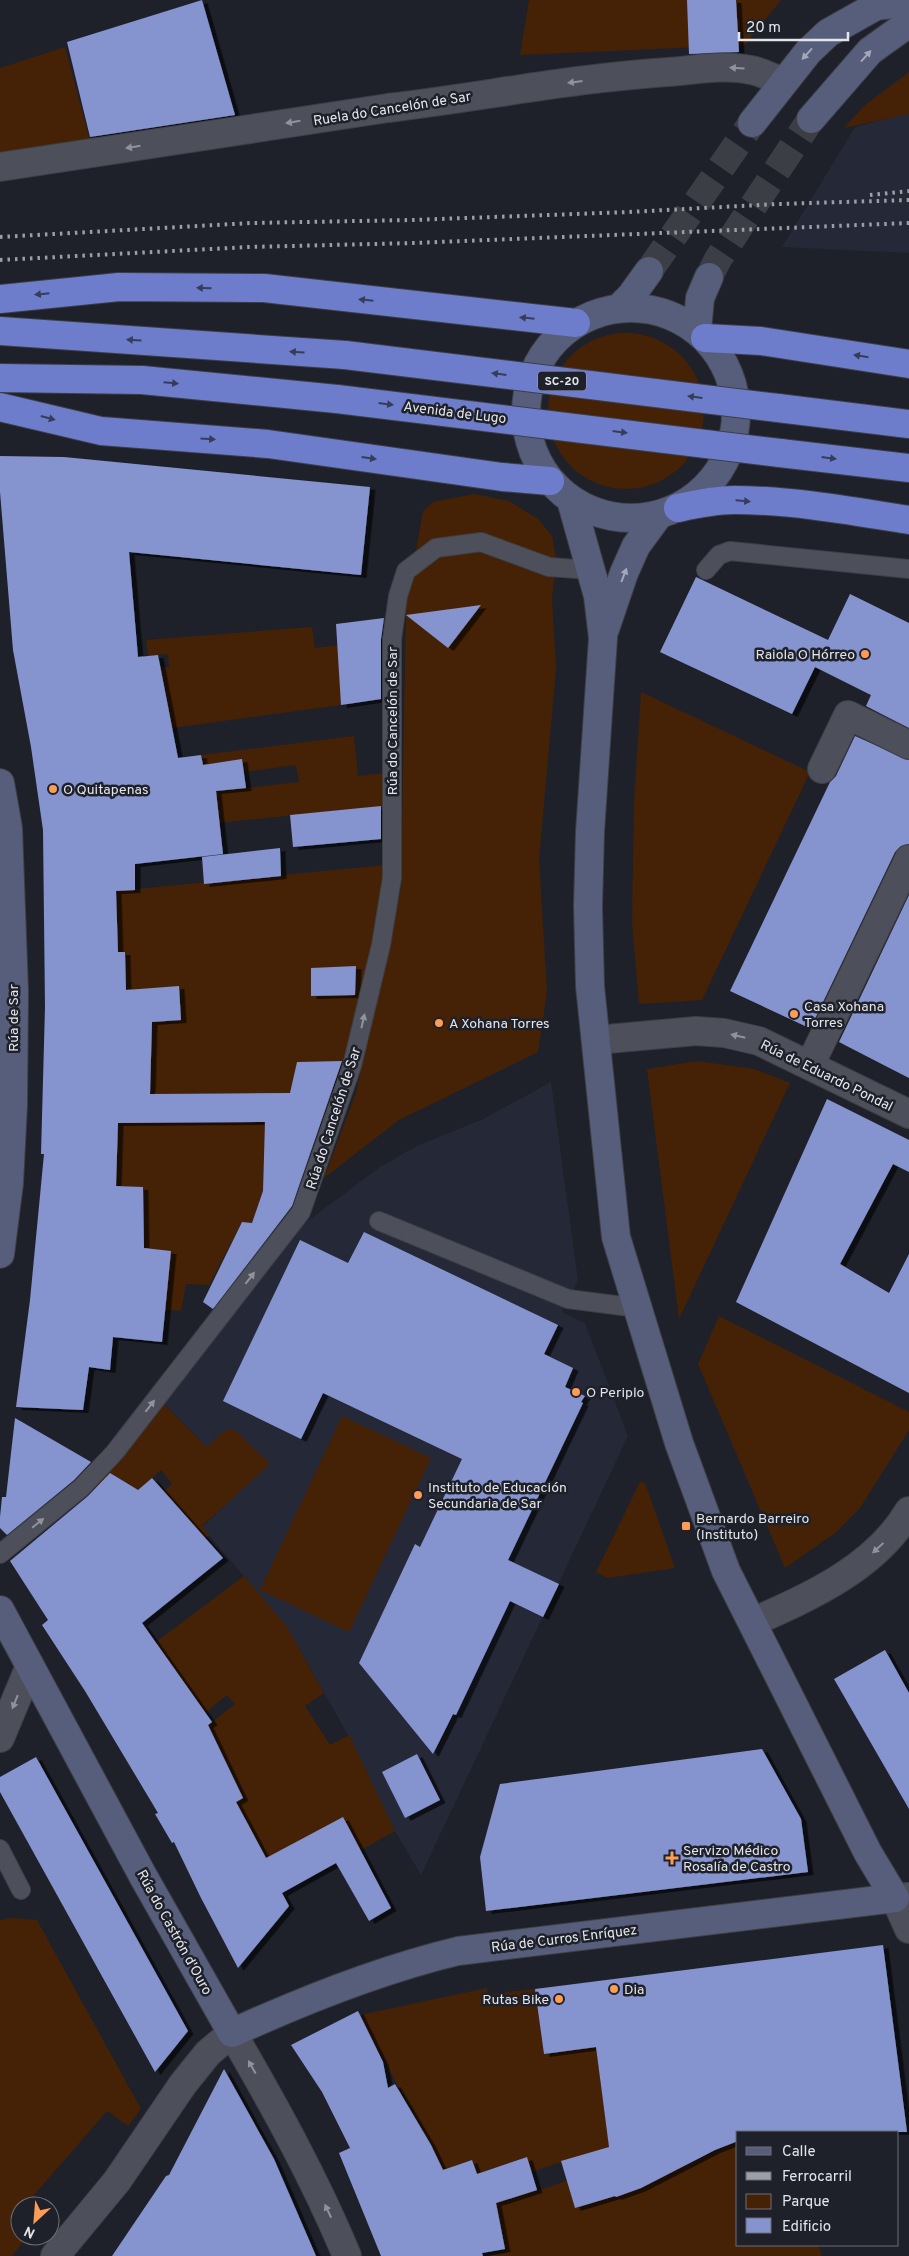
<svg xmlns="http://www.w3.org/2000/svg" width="909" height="2256" font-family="Overpass,sans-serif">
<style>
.built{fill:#252837}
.green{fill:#452206;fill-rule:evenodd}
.building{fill:#8593cf;filter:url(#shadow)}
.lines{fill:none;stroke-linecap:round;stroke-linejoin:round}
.secondary-tunnel{stroke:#3c3e46;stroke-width:28;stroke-dasharray:28 14;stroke-linecap:butt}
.lane-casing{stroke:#3d3f46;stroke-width:20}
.street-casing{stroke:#3d3f46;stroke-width:30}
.secondary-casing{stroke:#3d3f46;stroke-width:30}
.highway-casing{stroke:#3d3f46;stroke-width:30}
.lane{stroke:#4d505a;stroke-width:18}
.street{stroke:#4d505a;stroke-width:28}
.secondary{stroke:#575e7c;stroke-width:28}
.highway{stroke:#6d7dcb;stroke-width:28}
.rail{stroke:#9d9fa6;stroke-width:4;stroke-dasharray:2.5 5;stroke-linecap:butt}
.highway-bridge-casing{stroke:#3d3f46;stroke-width:30;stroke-linecap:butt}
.highway-bridge{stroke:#6d7dcb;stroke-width:28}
.oneway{fill:#a4a8b9}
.oneway2{fill:#90939b}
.oneway3{fill:#363d5a}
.poi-dot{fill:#fd9c56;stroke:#1e2129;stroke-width:2}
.labels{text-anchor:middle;stroke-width:5;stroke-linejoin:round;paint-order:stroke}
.shield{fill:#1e2129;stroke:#a8aab1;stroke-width:1}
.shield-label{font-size:12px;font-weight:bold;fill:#e3e5eb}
.street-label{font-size:14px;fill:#e3e5eb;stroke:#1e2129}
.poi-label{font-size:14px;fill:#e3e5eb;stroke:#1e2129;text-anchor:start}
</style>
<defs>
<filter id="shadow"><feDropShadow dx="5.5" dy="3" stdDeviation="0" flood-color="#0009"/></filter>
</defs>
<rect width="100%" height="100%" fill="#1e2129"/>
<path class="built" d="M909,113V253L782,247L855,127Z
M551,1082L578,1280L562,1312L585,1323L628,1436L421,1875L395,1831L348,1735L287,1627L202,1527L270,1463L224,1431L207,1447L165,1405L167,1393L301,1226L380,1167L417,1146L483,1119Z"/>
<path class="green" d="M529,0H781L745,45L520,55Z
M65,47L92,148L0,161V68Z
M909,72V114L844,128L865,105Z
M548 411a78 78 0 1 1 156 0a78 78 0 1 1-156 0Z
M474,494L509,501L538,519L552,536L556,557L552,599L556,669L539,860L547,992L538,1052L399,1120L324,1178L356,1093L401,888L406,607L423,511L433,502Z
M312,627L315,648L339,645L341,705L172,728L167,702L149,669L169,667L168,654L148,656L146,640Z
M641,692L810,772L702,1000L639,1004L632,922L634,803Z
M354,736L358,776L385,773L386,806L187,826L119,802L299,782L296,765L244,772L242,760L203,765L201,755Z
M386,865L383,900L352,1033L343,1061L297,1062L291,1092H333L324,1121L293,1122L291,1156H264L263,1191L252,1223L242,1222L209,1285L186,1284L181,1311L102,1305L144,1249L143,1187L116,1186L113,1152L126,976L125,952L113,953L117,923L116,891ZM248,1093L247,1122L151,1123L150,1094Z
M697,1061L754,1069L790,1083L679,1319L647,1069Z
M719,1316L909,1412V1430L860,1508L835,1533L785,1568L698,1364Z
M156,1405H165L207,1447L224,1431L234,1429L270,1464L202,1526L209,1535L205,1538L164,1491L172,1484L161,1470L117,1508L96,1485Z
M342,1416L431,1458L349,1632L260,1590Z
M640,1482L645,1483L675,1568L608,1578L596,1572Z
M244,1576L287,1627L324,1693L305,1706L330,1745L349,1735L395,1831L350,1856L265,1859L236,1802L207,1726L235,1704L227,1695L190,1725L152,1645Z
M11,1918L37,1920L141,2109L128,2126L107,2111L34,2195L48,2206H20V2236H28L12,2256H0V1920Z
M487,1988L488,1994L535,1989L544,2054L596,2046L613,2174L568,2184L575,2208L615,2196L616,2197L738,2141V2245H818L822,2256H487L506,2252L484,2188L530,2173L536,2191L567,2181L561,2162L531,2172L526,2157L477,2174L472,2160L443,2170C418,2117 386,2068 360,2015Z"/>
<path class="building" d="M202,0L235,115L90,137L67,42Z
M687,0H736L739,52L689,54Z
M0,456L64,457L370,487L361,575L129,552L138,657L158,655L178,758L201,755L203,765L242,759L246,788L216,791L223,854L135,864V890L116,891L118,952H125L126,990L179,986L181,1020L152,1022L150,1094L290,1093L297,1062L342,1061L292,1206L213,1309L203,1302L242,1222L252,1223L263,1191L265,1122L118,1123L116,1186L143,1187L144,1248L171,1251L162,1342L113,1337L110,1370L89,1367L83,1410L16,1407L30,1300L44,1154H41L45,1007L43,830L31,747L13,650L0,492Z
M696,577L828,640L850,594L909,623V728L866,706L871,695L815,667L792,714L660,652Z
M481,605L448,648L406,615Z
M384,618L381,639V699L341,705L336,624Z
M855,736L909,760V844L901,846L895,852L811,1027L805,1024V1026L730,991L830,782L836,776Z
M381,806V839L293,847L290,815Z
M280,848L281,876L204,884L202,857Z
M909,895V1078L839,1042Z
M356,966L355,995L311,996V968Z
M827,1099L909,1140V1172L893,1164L840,1264L889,1293L909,1254V1393L736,1302Z
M364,1232L558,1325L544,1354L573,1368L565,1387L585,1396L581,1402L583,1403L508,1560L559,1584L543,1617L510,1601L456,1715L453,1714L433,1754L359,1663L415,1544L420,1547L462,1459L323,1393L301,1439L223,1401L300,1240L348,1263Z
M15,1418L91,1462L74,1480L7,1535L0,1528V1517L2,1497H6Z
M110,1473L138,1490L152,1478L223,1558L142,1623L212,1722L208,1725L243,1798L236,1802L266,1858L343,1817L391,1908L369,1921L336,1863L282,1893L289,1906L238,1968L201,1898L174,1842L172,1843L155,1814L158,1813L85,1691L42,1625L48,1620L10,1561L88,1496Z
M885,1650L909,1693V1809L834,1679Z
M762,1749L801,1819L808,1872L486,1911L480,1857L500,1784Z
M417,1754L440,1800L405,1818L382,1772Z
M36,1757L188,2031L155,2072L0,1792V1777Z
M883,1945L907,2132H738V2141L715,2150L641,2188L616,2197L615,2196L575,2208L561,2161L609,2147L596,2047L544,2054L535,1989Z
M358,2011L383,2062L388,2088L395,2084L431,2145L443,2170L472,2160L477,2174L527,2157L537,2190L496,2203L505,2249L482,2253L483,2256H381L339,2153L350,2148L322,2092L291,2045Z
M224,2069L274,2159L316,2256H112L166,2176L169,2175Z"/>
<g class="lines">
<path class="secondary-tunnel" d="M649,271L752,123
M709,277L718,259L811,119"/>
<defs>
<path id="lane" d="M706,570L719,555L730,551L909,569
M379,1221L568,1299L638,1308
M0,1554L81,1488L115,1452L301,1212L352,1066L381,945L392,878V639L398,596L406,571L436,548L481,542L549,567L591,570
M0,1849L21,1890"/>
<path id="street" d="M0,167L388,108C481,97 574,78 668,72C695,70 724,64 751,70C762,72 773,78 783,82
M822,769L848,715L909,745
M596,1040L696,1031L724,1033L759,1041L909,1114
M810,1065L909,859
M753,1622C811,1596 875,1568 909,1511
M0,1738L30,1666
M909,1897L895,1898L909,1929
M55,2256L117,2181L183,2084L208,2053L232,2033C274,2105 315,2179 347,2256"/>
<path id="secondary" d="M811,119L870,51L909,23
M752,123L808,52L828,33L876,6L909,2
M526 413a105 105 0 1 1 210 0a105 105 0 1 1-210 0Z
M619,308L631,296L649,271
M697,331L700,298L709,277
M605,629L624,573L636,546L658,516
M0,783L8,828L14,991L13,1105L9,1183L0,1254
M0,1610L143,1876L232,2033C302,2001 383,1969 458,1951L895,1898L868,1853L726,1571L679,1443L616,1237L590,986L588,906L590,832L603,638L598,596L571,500"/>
<path id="highway" d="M0,299L119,287L264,288L576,323
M0,331L345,355
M705,338L761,341L909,364
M0,378L142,380L337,399
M0,407L101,431L268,444L502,477L550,481
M778,408L909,424
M780,453L909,468
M678,508C696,504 715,500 734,500C791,500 853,511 909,520"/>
</defs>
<use href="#lane" class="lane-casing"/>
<use href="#street" class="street-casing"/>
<use href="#secondary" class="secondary-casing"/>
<use href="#highway" class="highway-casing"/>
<use href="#lane" class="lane"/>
<use href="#street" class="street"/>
<use href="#secondary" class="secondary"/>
<use href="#highway" class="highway"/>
<path class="rail" d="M870,195L909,191
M0,237L251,223L412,220L629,212L778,204L909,200
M0,260L249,247L414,243L909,223"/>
<defs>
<path id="highway-bridge" d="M345,355L778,408
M337,399L780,453"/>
</defs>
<use href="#highway-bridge" class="highway-bridge-casing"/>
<use href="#highway-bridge" class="highway-bridge"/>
</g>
<defs><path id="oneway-solid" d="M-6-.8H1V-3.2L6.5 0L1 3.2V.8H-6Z" transform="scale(1.25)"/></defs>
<g class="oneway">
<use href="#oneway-solid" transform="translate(807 54) rotate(132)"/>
<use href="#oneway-solid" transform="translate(866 56) rotate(-48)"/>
<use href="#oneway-solid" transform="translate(624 575) rotate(-69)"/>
</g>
<g class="oneway2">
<use href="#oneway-solid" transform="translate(737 68) rotate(-177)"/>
<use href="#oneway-solid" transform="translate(575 82) rotate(173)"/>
<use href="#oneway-solid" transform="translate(293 122) rotate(171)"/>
<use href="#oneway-solid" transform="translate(133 147) rotate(171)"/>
<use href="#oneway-solid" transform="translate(363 1021) rotate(-77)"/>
<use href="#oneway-solid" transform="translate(738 1036) rotate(-167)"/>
<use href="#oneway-solid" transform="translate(250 1278) rotate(-52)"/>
<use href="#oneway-solid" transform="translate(150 1406) rotate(-52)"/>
<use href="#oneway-solid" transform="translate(38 1523) rotate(-39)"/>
<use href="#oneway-solid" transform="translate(878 1548) rotate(137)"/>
<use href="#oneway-solid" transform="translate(15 1702) rotate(112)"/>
<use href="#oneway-solid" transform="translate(252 2067) rotate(-119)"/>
<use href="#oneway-solid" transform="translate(328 2211) rotate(-115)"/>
</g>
<g class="oneway3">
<use href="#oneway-solid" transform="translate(204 288) rotate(-179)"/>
<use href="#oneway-solid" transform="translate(42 294) rotate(174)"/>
<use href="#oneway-solid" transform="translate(366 300) rotate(-174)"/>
<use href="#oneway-solid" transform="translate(527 318) rotate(-174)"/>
<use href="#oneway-solid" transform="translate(134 340) rotate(-176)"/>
<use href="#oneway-solid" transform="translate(297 352) rotate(-176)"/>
<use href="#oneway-solid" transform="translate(861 356) rotate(-171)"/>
<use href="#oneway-solid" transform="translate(499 374) rotate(-173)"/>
<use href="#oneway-solid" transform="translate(171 383) rotate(5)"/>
<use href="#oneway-solid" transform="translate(695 397) rotate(-173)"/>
<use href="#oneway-solid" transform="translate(386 404) rotate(7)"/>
<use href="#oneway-solid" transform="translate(48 418) rotate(15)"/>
<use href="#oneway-solid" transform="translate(620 432) rotate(7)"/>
<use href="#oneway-solid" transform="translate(208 439) rotate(4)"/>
<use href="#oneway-solid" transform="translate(369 458) rotate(8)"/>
<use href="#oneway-solid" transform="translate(829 458) rotate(7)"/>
<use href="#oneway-solid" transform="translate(743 501) rotate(5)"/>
</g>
<g class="poi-dot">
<circle cx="865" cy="654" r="5"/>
<circle cx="53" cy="789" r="5"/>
<circle cx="794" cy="1014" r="5"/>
<circle cx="439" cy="1023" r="5"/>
<circle cx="576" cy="1392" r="5"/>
<circle cx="418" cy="1495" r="5"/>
<rect x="681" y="1521" width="10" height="10" rx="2.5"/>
<path d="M669.5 1850.5h5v5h5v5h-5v5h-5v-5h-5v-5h5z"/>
<circle cx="614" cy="1989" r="5"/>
<circle cx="559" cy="1999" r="5"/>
</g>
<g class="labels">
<rect class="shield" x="538" y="371.5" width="48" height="19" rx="4"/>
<g class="shield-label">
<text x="562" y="385">SC-20</text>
</g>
<g class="street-label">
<text transform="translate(392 108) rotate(-9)" y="5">Ruela do Cancelón de Sar</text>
<text transform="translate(455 412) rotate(7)" y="5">Avenida de Lugo</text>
<text transform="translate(392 721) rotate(-90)" y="5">Rúa do Cancelón de Sar</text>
<text transform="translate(13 1018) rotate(-90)" y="5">Rúa de Sar</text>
<text transform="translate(827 1075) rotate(26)" y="5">Rúa de Eduardo Pondal</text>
<text transform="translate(333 1118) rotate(-72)" y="5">Rúa do Cancelón de Sar</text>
<text transform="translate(175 1932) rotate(61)" y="5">Rúa do Castrón d'Ouro</text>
<text transform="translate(564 1938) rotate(-7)" y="5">Rúa de Curros Enríquez</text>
</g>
<g class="poi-label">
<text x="855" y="659" text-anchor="end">Raiola O Hórreo</text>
<text x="63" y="794">O Quitapenas</text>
<text x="804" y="1011">Casa Xohana<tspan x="804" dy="16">Torres</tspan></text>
<text x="449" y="1028">A Xohana Torres</text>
<text x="586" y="1397">O Periplo</text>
<text x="428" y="1492">Instituto de Educación<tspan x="428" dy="16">Secundaria de Sar</tspan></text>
<text x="696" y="1523">Bernardo Barreiro<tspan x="696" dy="16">(Instituto)</tspan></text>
<text x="683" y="1855">Servizo Médico<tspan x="683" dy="16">Rosalía de Castro</tspan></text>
<text x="624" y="1994">Dia</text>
<text x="549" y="2004" text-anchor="end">Rutas Bike</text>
</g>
</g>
<rect x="736" y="2131" width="162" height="115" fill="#1e2129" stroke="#6d6f77"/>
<rect x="746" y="2147" width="25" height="8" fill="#575e7c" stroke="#6d6f77"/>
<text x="782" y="2156" font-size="15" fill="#e3e5eb">Calle</text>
<rect x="746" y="2172" width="25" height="8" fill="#9d9fa6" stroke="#6d6f77"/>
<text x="782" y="2181" font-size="15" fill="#e3e5eb">Ferrocarril</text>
<rect x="746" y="2194" width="25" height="15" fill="#452206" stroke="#6d6f77"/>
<text x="782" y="2206" font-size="15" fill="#e3e5eb">Parque</text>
<rect x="746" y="2218" width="25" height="15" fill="#8593cf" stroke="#6d6f77"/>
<text x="782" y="2231" font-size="15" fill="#e3e5eb">Edificio</text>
<g transform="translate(35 2221) rotate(206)"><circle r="24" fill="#1e2129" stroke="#6d6f77"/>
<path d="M0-4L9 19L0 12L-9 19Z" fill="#fd9c56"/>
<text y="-8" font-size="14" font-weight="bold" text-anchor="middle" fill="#e3e5eb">N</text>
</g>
<path d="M739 32v8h109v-8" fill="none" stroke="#e3e5eb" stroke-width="2.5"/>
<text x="746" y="32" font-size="15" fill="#e3e5eb" stroke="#1e2129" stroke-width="4" paint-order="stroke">20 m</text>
</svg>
